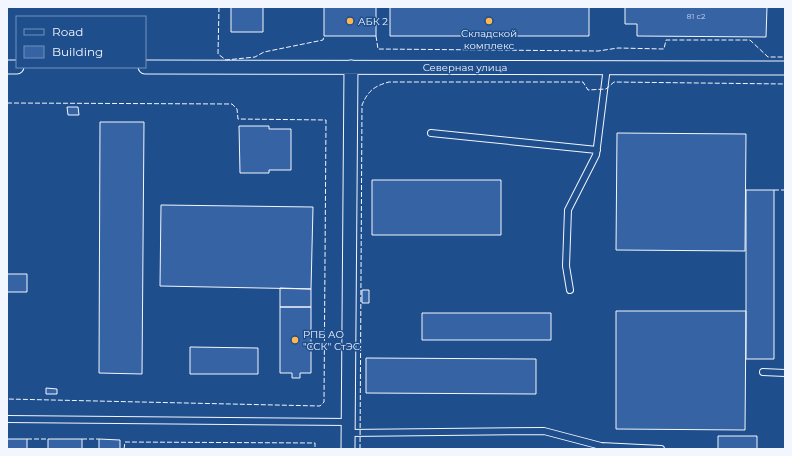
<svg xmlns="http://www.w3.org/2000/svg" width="792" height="456" font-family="Montserrat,sans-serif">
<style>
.building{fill:#3563a3;stroke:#f2f6ff}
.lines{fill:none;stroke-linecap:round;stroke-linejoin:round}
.service-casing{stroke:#f2f6ff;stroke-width:8}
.minor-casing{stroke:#f2f6ff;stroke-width:15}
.service{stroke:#1f4e8c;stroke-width:6}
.minor{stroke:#1f4e8c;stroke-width:13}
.fence{stroke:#f2f6ff;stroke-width:1;stroke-dasharray:5 2;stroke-linecap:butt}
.poi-dot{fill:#ffb74d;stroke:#1f4e8c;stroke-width:1.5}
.labels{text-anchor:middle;stroke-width:3;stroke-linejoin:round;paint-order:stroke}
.number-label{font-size:8px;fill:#c3d1e8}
.poi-label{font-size:10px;fill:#f2f6ff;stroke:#1f4e8c;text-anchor:start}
.street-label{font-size:10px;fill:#f2f6ff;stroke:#1f4e8c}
</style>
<rect width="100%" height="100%" fill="#1f4e8c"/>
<path class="building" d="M231,7H263V32H231Z
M324,7H376V36H324Z
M390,7H589V36H390Z
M625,7H767L766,37L637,36V24H625Z
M67,107H78L79,115H68Z
M100,122H144L142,374L99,373Z
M239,126H269V129H291V170H269V173H240Z
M617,133L746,134L745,251L616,250Z
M372,180H501V235H372Z
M746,190H774V359H746Z
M161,205L313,207L311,289L160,286Z
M7,274H27V292H7Z
M280,288L311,289V307H280Z
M362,290H369V303H362Z
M280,307H311V373H300V378H292V373H280Z
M616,311H746L745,430L616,429Z
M422,313H551V340H422Z
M190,347L258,348V374H190Z
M366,358L536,359V394L366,393Z
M46,388L57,389V394H46Z
M718,436H757V449H718Z
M7,439H27V449H7Z
M48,439H82V449H48Z
M99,439L120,440V449H99Z"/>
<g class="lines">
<defs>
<path id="service" d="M431,133L597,150
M570,290L566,266L568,210L596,155L607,67
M763,372L785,373
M7,419L349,422
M348,433L544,431L601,446L661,449"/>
<path id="minor" d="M7,67H17
M145,67L785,68
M348,449L351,67"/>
</defs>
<use href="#service" class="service-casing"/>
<use href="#minor" class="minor-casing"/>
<use href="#service" class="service"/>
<use href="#minor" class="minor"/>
<path class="fence" d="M219,7L218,54L226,60L255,57L264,52L323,40L324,36
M376,36L378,49L598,51L618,48L664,49L666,40H750L768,57H785
M7,103L232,104L237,109L238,119L326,120L324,402L320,406L7,399
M774,190H785
M27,439H48
M82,439H99
M124,449L125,442L315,443V449
M360,449L362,105C368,91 374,86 389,82H583L588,90L606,89L614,82L785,84"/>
</g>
<g class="poi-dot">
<circle cx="350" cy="21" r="4"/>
<circle cx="489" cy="21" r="4"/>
<circle cx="295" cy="340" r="4"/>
</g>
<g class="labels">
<g class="number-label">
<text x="696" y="19">81 с2</text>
</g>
<g class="poi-label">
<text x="358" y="25">АБК 2</text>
<text x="489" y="37" text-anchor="middle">Складской<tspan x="489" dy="12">комплекс</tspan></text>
<text x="303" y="338">РПБ АО<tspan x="303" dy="12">"ССК" СтЭС</tspan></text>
</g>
<g class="street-label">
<text x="465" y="71">Северная улица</text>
</g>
</g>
<rect width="792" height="456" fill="none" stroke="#f2f6ff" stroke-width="16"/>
<rect x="16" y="16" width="130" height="52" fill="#1f4e8c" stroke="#7391ba"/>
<rect x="24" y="29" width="20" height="6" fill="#1f4e8c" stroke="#7391ba"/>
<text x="52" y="36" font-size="12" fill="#f2f6ff">Road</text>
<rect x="24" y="46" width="20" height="12" fill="#3563a3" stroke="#7391ba"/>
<text x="52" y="56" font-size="12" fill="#f2f6ff">Building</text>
</svg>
